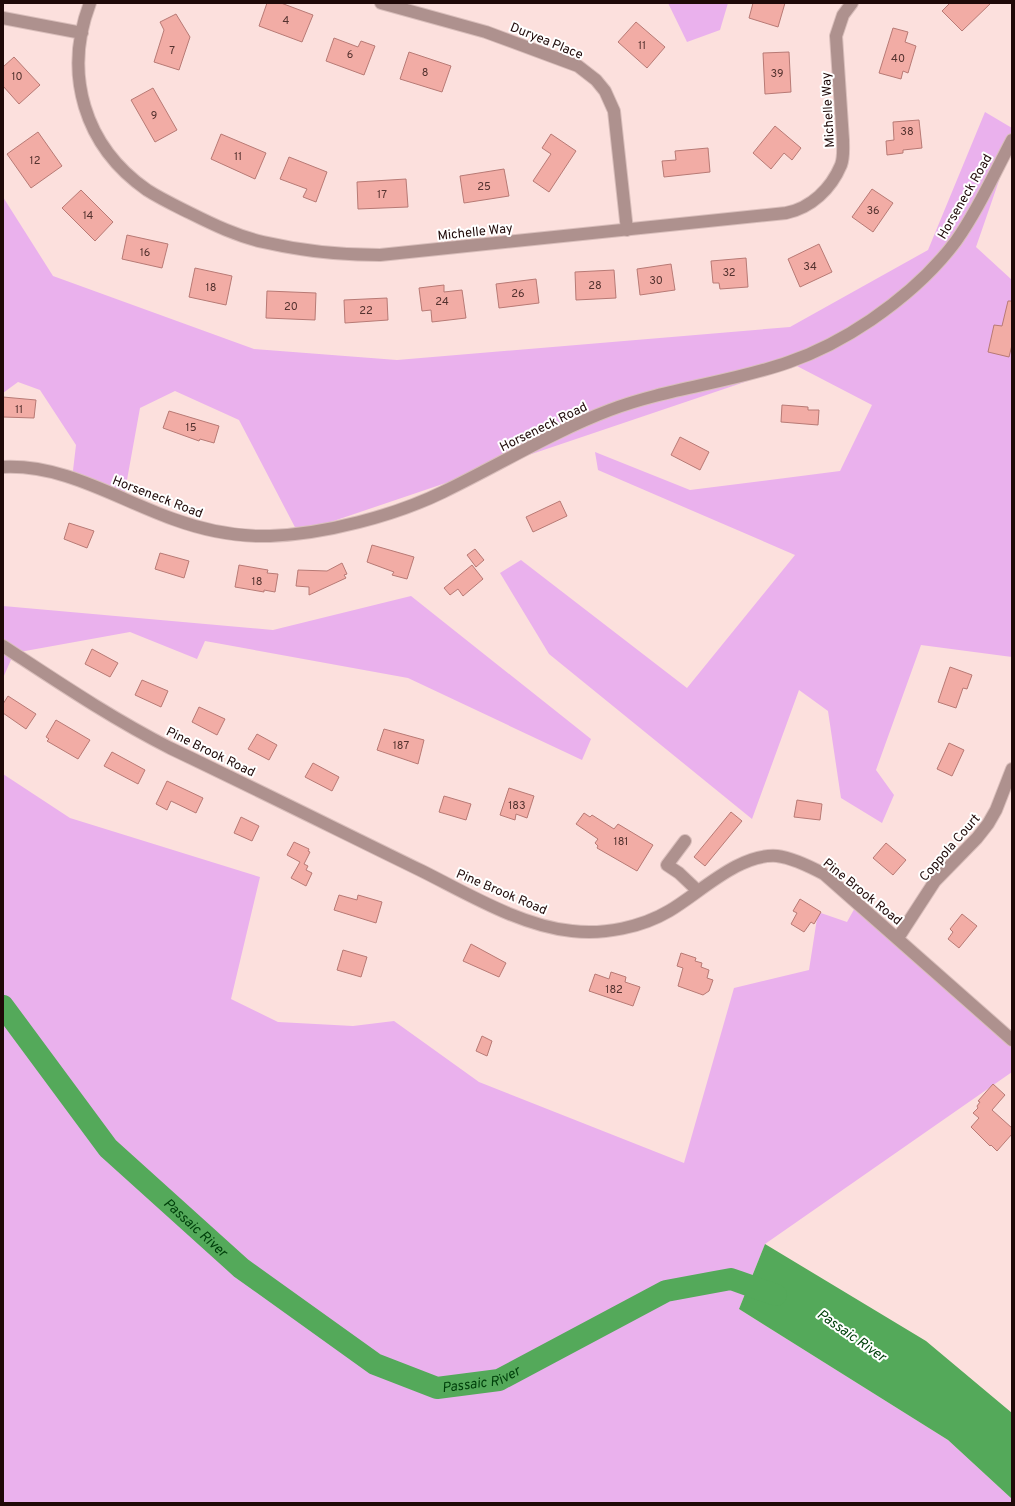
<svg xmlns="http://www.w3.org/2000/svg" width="1015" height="1506" font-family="Overpass,sans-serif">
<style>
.green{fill:#eab1ed}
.water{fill:#54a95a}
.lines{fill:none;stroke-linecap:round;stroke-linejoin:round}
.river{stroke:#54a95a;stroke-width:22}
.building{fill:#f2aca5;stroke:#b87a75}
.minor-casing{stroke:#d9bebb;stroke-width:14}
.minor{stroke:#ae918e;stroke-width:12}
.labels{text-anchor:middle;stroke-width:4;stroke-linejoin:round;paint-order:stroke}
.number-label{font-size:11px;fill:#54322f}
.street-label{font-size:13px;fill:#1f0908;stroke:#fff}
.water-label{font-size:14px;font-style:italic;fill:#00400b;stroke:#fff}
</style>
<rect width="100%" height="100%" fill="#fce0dd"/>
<path class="green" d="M668,3H728L720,30L687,42Z
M985,112L1012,128V143L976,247L1012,280V657L921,645L876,770L894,795L882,823L841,798L828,711L799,690L752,819L549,654L500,573L521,560L687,688L795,555L598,470L595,452L690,490L840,471L872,405L795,365L298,533L239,420L175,391L140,408L123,502L72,479L76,445L40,390L18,382L3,393V197L53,276L254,349L397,360L790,327L928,250Z
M411,596L591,739L582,760L408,678L205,641L197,659L130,632L14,653L3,678V606L273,630Z
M3,774L70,818L260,877L231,999L278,1022L353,1026L394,1021L479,1082L684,1163L734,988L809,970L818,912L847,922L857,904L1012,1044V1072L765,1244L739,1309L948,1440L1012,1499V1503H3Z"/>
<path class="water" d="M765,1244L926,1341L1012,1413V1499L948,1440L739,1309Z"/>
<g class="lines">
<path class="river" id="s1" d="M3,1006L108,1148L241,1268L375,1364L437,1388L499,1380L666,1291L731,1279L776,1295"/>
</g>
<path class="building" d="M267,3H281L313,15L302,42L259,26Z
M753,3H785L778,27L749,18Z
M950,3H991L962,31L942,11Z
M176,14L190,37L179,70L154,62L164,30L160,22Z
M636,22L665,47L647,68L618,42Z
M893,28L908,32L905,42L916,46L908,73L903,71L901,79L879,73Z
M334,38L358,47L361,41L375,46L364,75L326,61Z
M409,52L451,66L442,92L400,79Z
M789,52L791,92L765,94L763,53Z
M14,57L40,85L19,104L3,86V67Z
M153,88L177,130L155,142L131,100Z
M919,120L922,148L903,150V153L887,155L886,141L894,140L893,122Z
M775,126L801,148L792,160L784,153L771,169L753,153Z
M38,132L62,166L31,188L7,154Z
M221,134L266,153L255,179L211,159Z
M551,134L576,151L549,192L533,181L551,154L542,148Z
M708,148L710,172L664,177L662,161L676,160L675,151Z
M289,157L327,172L316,202L303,197L307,189L280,179Z
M504,169L509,196L464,203L460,176Z
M406,179L408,207L358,209L357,182Z
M872,189L893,203L873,232L852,217Z
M81,190L113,222L95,241L62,208Z
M127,235L168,244L162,268L122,259Z
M819,244L832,272L800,287L788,259Z
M746,258L748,287L720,289L719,283H713L711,261Z
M671,264L675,290L640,295L637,269Z
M195,268L232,276L226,305L189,297Z
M614,270L616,298L576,300L575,272Z
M536,279L539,303L499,308L496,284Z
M444,285V292L462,290L466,318L432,322L431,310L422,311L419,288Z
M267,291L316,293L315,320L266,318Z
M387,298L388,320L345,323L344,300Z
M1008,301H1012V345L1009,357L988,352L994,325L1002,326Z
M3,397L36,400L34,418L3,417Z
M782,405L808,407V410H819L818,425L781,422Z
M169,411L219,426L214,443L200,439L199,441L163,428Z
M680,437L709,452L700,470L671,455Z
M560,501L567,516L533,532L526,517Z
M69,523L94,531L87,548L64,539Z
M372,545L414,557L407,579L392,575L394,572L367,562Z
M475,549L484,560L476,567L467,555Z
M160,553L189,561L184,578L155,569Z
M342,563L347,574L344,575L346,578L309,595V587L296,586L298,570L327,571Z
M239,565L268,570L267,573L278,574L275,592L264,590V592L235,587Z
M472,565L483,579L463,596L458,589L450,595L444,588Z
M92,649L118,663L110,677L85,664Z
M950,667L972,675L967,689L963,688L956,708L938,702Z
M142,680L168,691L161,707L135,695Z
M8,696L36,714L26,729L3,713V704Z
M199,707L225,719L217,735L192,722Z
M56,720L90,740L78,759L47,741L49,739L46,737Z
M384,729L424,740L418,764L377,750Z
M257,734L277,745L269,760L248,749Z
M949,743L964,750L952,776L937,769Z
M112,752L145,770L138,784L104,766Z
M313,763L339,777L332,791L305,777Z
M167,781L203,798L196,813L171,801L167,810L156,804Z
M509,788L534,796L527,818L516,814L515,820L500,815Z
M444,796L471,804L466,820L439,812Z
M797,800L822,804L820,820L794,817Z
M731,812L742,821L705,866L694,857Z
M584,813L590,817L592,815L614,829L618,824L653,845L637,871L597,848L598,846L595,843L598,839L576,824Z
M241,817L259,826L252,841L234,833Z
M294,842L309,849L308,851L310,852L304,864L308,866L306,870L312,873L306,886L291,878L300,862L287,855Z
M886,843L906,860L893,875L873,858Z
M339,895L357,900L358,895L382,902L376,923L334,910Z
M800,899L821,912L814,924L811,922L804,932L791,924L797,913L793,911Z
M962,914L977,926L959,948L948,939L953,932L950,929Z
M471,944L506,963L499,977L463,961Z
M343,950L367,957L361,977L337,970Z
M681,953L696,958L695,961L702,963L701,967L709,970L707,978L713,980L709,991L703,995L678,986L683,968L677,966Z
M611,972L626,977L625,982L640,987L633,1006L589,991L595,974L609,979Z
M482,1036L492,1041L487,1056L476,1051Z
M993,1084L1005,1095L992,1110L1012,1128V1134L997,1151L991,1145L990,1146L971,1127L979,1118L973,1113L978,1108L977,1106L980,1102L978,1101Z"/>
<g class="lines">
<defs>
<path id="minor" d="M90,3C63,74 84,146 147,190C161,199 176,206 190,213C214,225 237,236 263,242C302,251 340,255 380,255L786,213C811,208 831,189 841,165C844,157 843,148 843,140L836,36L843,15L852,3
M381,3L486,32L578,66L596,80L605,91L614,111L627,230
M3,18L82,33
M3,467C64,464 117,499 173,519C203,530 238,537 270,536C324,534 394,516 443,492C499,465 552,432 610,410C668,388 730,383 789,362C818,352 846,337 871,320C903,298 933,272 956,241C978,210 994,174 1012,140
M3,646C58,682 111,718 170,748C254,788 338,830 422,871C468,894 521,926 572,931C604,935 642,927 669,911C700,893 739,853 777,856C793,858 809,866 824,874L1012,1040
M685,841L667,865L679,873L698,891
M898,938L935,881L977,838L988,824L996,810L1012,769"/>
</defs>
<use href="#minor" class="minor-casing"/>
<use href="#minor" class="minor"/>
</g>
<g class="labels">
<g class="number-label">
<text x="286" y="24">4</text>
<text x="642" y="49">11</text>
<text x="172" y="54">7</text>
<text x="350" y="58">6</text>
<text x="898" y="62">40</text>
<text x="425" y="76">8</text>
<text x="777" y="77">39</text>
<text x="17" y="80">10</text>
<text x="154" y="119">9</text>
<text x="907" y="135">38</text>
<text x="238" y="160">11</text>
<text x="35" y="164">12</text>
<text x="484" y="190">25</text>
<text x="382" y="198">17</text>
<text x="873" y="214">36</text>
<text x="88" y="219">14</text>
<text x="145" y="256">16</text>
<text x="810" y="270">34</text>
<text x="729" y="276">32</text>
<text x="656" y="284">30</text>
<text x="595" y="289">28</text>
<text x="211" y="291">18</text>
<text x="518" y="297">26</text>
<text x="442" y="305">24</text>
<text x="291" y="310">20</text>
<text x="366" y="314">22</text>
<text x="19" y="413">11</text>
<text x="191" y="431">15</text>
<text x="257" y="585">18</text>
<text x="401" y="749">187</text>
<text x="517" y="809">183</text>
<text x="621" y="845">181</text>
<text x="614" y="993">182</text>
</g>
<g class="street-label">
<text transform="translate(547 40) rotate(22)" y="5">Duryea Place</text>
<text transform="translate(827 110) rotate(-93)" y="5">Michelle Way</text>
<text transform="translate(964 196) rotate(-60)" y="5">Horseneck Road</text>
<text transform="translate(475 231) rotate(-6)" y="5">Michelle Way</text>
<text transform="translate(543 426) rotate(-26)" y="5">Horseneck Road</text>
<text transform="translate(158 496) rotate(21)" y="5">Horseneck Road</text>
<text transform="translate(211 751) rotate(26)" y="5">Pine Brook Road</text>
<text transform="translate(949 847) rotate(-49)" y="5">Coppola Court</text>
<text transform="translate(502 891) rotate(23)" y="5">Pine Brook Road</text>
<text transform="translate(863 891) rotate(39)" y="5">Pine Brook Road</text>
</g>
<g class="water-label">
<text dy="5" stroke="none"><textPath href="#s1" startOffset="295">Passaic River</textPath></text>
<text transform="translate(852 1335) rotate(35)" y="5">Passaic River</text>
<text dy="5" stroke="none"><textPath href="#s1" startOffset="632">Passaic River</textPath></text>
</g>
</g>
<rect width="1015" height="1506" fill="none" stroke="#1f0908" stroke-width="8"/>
</svg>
